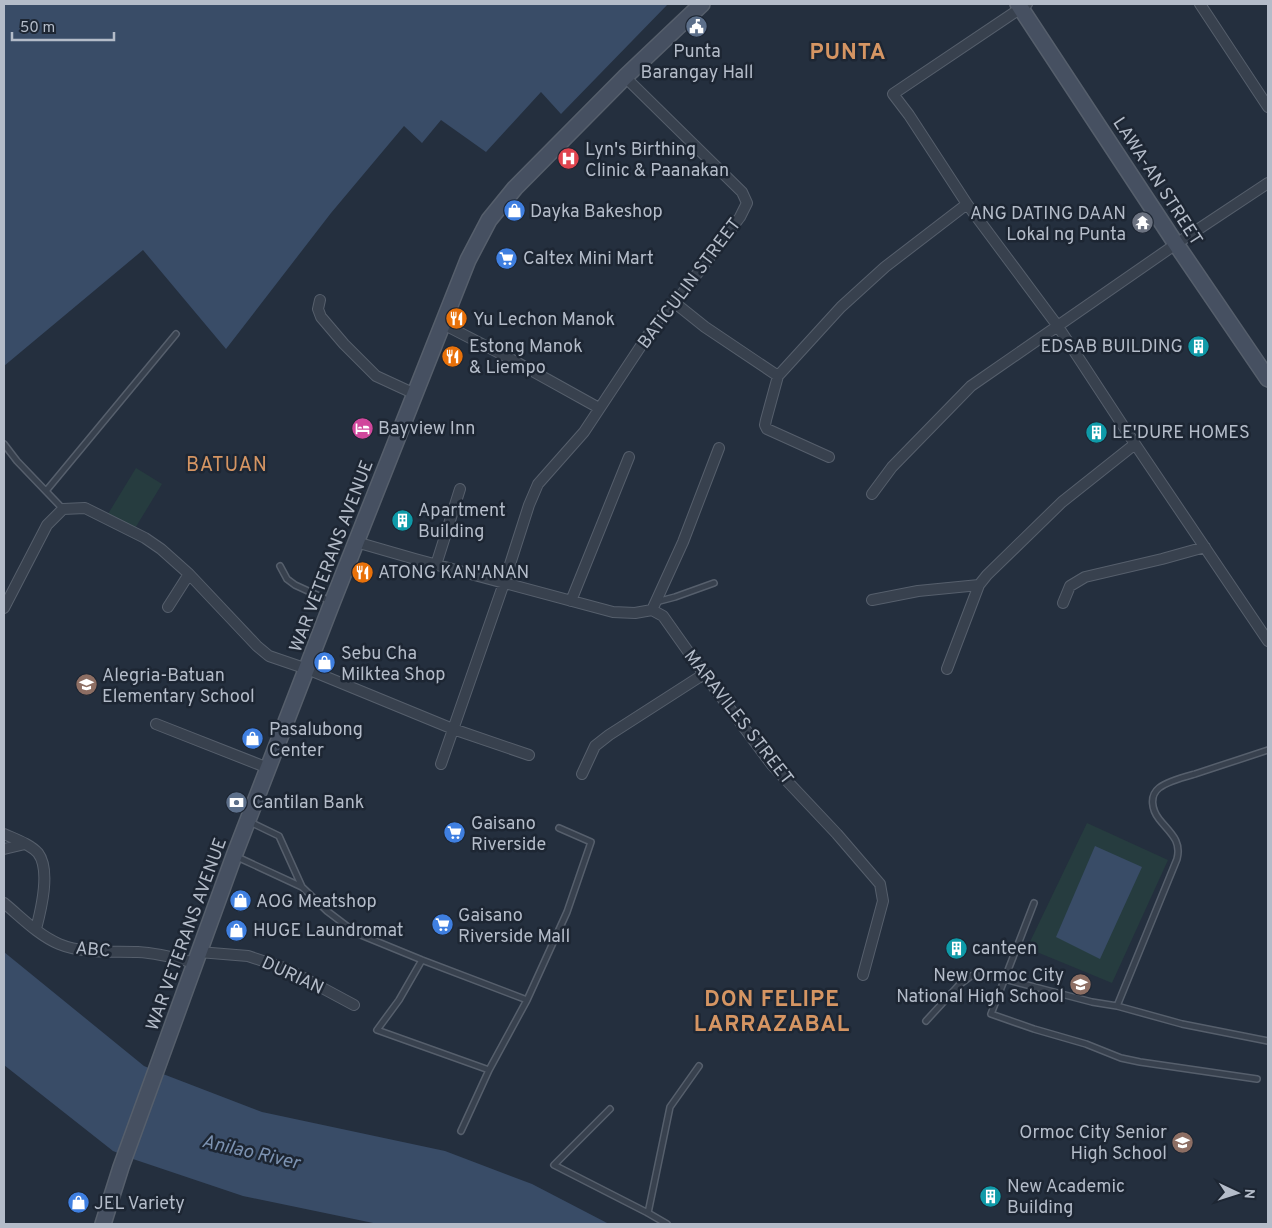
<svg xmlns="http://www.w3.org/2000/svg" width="1272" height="1228" font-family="Overpass,sans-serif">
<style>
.green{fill:#263c3f}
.water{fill:#394c67}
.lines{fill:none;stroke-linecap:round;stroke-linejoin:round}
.lane-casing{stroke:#565f6c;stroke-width:8}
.street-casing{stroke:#565f6c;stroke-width:12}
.secondary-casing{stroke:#565f6c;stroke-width:18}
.lane{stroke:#38414e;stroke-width:5}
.street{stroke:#38414e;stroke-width:10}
.secondary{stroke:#465061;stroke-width:15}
.labels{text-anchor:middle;stroke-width:5;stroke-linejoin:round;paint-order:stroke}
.poi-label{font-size:18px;fill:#b4bcc9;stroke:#1d2633;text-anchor:start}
.street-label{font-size:18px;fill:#b4bcc9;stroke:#1d2633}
.water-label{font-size:19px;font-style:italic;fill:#7c92b1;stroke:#1d2633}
.quarter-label{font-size:20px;letter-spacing:1px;fill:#d59563;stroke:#1d2633}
.district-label{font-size:22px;font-weight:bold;letter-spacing:1px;fill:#d59563;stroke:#1d2633}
</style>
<rect width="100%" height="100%" fill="#242f3e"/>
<path class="green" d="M136,468L162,484L134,530L108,514Z
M1087,823L1168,860L1112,983L1027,948Z"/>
<path class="water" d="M4,4H668L561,114L541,92L486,152L441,120L422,143L404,126L331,213L226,349L143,250L4,366Z
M1095,846L1142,867L1100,959L1056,937Z
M4,952L144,1066L163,1074L262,1112L445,1151L532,1184L609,1224H378L243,1196L133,1159L113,1151L4,1065Z"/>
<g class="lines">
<defs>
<path id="lane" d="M4,444L17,461L63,509
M46,491L176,334
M280,566L287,579L295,585L332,602
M656,602L675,597L714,583
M248,821L279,836L302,887L327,911L356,933L422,960L527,1000
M235,856L302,887
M1034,903L991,1014L1034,1029L1086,1044L1121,1058L1140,1062L1257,1079
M422,960L399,1000L377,1030L489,1070
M1117,1006L1177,859C1182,840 1169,832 1159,819C1152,810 1149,796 1159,788C1168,781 1184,777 1195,774C1219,766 1244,758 1268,750
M926,1021L959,985L971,976L981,974L1004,979L1092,1002L1117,1006L1182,1024L1268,1041
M610,1109L554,1165L648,1213L667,1224
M461,1131L489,1070L527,1000L567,912L591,842L559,828
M648,1213L670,1107L699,1066"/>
<path id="street" d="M1027,4L893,94L909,115L967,204L1057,325L1135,444L1268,641
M1200,4L1268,107
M320,300L318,309L321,317L344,344L376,376L415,394
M675,303L705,327L778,376L841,307L885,267L967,204
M443,324L509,358L599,408
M778,376L766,420L765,425L767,429L829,457
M872,494L892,467L971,386L1176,244L1268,183
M356,542L415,559L613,612L635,613L652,610L663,616L704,674L772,765L837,834L880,884L883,901L863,975
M436,565L460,489
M872,600L918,591L979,585L987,575L1062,502L1135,444
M571,601L629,457
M1063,603L1070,586L1085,577L1162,559L1205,547
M168,607L189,574
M4,608L47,525L63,509L85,508L145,538L161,549L189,574L257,646L269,656L307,669L453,729L529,755
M652,610L683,542L719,448
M947,669L979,585
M156,724L268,768
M441,764L504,583L529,505L538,484L584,432L660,317L675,303L740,217L747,203L742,192L625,77
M582,774L595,746L609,735L704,674
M4,834C15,839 30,844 38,853C51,870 41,910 36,929
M4,849L25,844
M4,903C21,917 38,935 59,944C83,954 112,951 138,952C158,953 176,958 195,963
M199,952L248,956L287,969L354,1005"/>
<path id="secondary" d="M1018,4L1176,244L1268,379
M103,1224L121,1167L234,856L332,603L468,260L489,220L515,188L625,77L702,4"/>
</defs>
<use href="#lane" class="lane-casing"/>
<use href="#street" class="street-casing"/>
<use href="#secondary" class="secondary-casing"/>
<use href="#lane" class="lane"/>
<use href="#street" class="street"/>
<use href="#secondary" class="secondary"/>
</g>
<defs>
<symbol id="civic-disc" viewBox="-11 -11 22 22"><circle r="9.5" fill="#5c6f8a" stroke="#1d2633"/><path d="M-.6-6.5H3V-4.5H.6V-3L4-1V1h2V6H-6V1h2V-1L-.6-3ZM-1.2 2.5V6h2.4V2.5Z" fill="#fff"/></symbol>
<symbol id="hospital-disc" viewBox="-11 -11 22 22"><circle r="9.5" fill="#e0444e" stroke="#1d2633"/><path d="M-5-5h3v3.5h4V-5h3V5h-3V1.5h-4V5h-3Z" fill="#fff"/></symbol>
<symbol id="shop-disc" viewBox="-11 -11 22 22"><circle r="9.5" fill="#3f7fe0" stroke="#1d2633"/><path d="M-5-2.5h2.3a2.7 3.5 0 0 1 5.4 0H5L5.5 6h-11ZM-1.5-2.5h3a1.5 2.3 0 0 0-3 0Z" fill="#fff"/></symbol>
<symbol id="temple-disc" viewBox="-11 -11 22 22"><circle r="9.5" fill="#6b7280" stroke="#1d2633"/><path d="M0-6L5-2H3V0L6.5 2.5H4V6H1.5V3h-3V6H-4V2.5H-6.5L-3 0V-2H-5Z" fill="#fff"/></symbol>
<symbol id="supermarket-disc" viewBox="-11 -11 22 22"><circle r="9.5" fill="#3f7fe0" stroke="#1d2633"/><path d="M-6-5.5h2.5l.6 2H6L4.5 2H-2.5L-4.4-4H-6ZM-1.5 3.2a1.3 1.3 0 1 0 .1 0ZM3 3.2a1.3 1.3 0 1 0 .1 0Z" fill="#fff"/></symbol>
<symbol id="restaurant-disc" viewBox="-11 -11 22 22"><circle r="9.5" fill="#e8710a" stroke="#1d2633"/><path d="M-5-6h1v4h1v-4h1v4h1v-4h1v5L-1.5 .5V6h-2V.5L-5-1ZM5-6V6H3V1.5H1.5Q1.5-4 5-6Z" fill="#fff"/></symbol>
<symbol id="building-disc" viewBox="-11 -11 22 22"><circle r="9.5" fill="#0f9aa8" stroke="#1d2633"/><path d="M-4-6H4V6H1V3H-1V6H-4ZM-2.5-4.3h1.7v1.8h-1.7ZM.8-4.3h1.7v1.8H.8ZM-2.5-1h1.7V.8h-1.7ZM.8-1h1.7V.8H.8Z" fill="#fff"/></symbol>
<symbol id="hotel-disc" viewBox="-11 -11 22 22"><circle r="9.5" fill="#d1479c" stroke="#1d2633"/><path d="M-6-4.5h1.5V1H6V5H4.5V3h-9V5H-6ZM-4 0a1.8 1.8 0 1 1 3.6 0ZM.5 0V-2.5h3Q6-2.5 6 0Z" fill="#fff"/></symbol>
<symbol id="school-disc" viewBox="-11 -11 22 22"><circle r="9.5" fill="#8d6e63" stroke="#1d2633"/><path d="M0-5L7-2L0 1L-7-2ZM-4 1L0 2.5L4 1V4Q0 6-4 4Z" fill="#fff"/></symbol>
<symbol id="bank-disc" viewBox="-11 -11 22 22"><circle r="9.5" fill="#5c6f8a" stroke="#1d2633"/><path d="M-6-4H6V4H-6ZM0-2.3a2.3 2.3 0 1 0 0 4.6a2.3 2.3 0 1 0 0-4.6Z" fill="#fff"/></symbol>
</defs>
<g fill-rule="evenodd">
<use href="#civic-disc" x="684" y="14" width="25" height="25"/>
<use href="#hospital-disc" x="556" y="146" width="25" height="25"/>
<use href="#shop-disc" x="502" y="198" width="25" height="25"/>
<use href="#temple-disc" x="1130" y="210" width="25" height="25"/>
<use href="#supermarket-disc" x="494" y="246" width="25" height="25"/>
<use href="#restaurant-disc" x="444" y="306" width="25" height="25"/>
<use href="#building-disc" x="1186" y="334" width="25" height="25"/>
<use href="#restaurant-disc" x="440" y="344" width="25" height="25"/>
<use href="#hotel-disc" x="350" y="416" width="25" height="25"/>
<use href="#building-disc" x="1084" y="420" width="25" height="25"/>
<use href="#building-disc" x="390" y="508" width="25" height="25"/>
<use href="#restaurant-disc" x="350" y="560" width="25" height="25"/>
<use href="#shop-disc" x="312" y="650" width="25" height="25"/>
<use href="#school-disc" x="74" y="672" width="25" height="25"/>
<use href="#shop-disc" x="240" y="726" width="25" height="25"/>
<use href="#bank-disc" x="224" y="790" width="25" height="25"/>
<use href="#supermarket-disc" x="442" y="820" width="25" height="25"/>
<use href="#shop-disc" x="228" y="888" width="25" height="25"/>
<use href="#supermarket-disc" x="430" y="912" width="25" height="25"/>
<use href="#shop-disc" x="224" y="918" width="25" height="25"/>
<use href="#building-disc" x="944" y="936" width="25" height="25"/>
<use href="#school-disc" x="1068" y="972" width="25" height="25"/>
<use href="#school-disc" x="1170" y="1130" width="25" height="25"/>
<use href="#building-disc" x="978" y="1184" width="25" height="25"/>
<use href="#shop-disc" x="66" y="1190" width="25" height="25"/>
</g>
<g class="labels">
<g class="poi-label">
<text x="697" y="57" text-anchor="middle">Punta<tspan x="697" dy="21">Barangay Hall</tspan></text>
<text x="585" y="155">Lyn's Birthing<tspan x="585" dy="21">Clinic &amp; Paanakan</tspan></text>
<text x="530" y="217">Dayka Bakeshop</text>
<text x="1126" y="219" text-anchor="end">ANG DATING DAAN<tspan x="1126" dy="21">Lokal ng Punta</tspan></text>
<text x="523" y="264">Caltex Mini Mart</text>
<text x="473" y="325">Yu Lechon Manok</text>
<text x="469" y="352">Estong Manok<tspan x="469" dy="21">&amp; Liempo</tspan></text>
<text x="1183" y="352" text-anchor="end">EDSAB BUILDING</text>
<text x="378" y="434">Bayview Inn</text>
<text x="1112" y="438">LE'DURE HOMES</text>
<text x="418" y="516">Apartment<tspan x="418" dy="21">Building</tspan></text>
<text x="378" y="578">ATONG KAN'ANAN</text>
<text x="341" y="659">Sebu Cha<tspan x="341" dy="21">Milktea Shop</tspan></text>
<text x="102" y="681">Alegria-Batuan<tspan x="102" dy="21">Elementary School</tspan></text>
<text x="269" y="735">Pasalubong<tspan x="269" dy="21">Center</tspan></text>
<text x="252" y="808">Cantilan Bank</text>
<text x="471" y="829">Gaisano<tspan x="471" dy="21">Riverside</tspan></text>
<text x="256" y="907">AOG Meatshop</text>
<text x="458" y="921">Gaisano<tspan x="458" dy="21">Riverside Mall</tspan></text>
<text x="253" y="936">HUGE Laundromat</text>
<text x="972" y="954">canteen</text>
<text x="1064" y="981" text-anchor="end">New Ormoc City<tspan x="1064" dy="21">National High School</tspan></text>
<text x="1167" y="1138" text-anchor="end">Ormoc City Senior<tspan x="1167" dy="21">High School</tspan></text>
<text x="1007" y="1192">New Academic<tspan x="1007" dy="21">Building</tspan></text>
<text x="94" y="1209">JEL Variety</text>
</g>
<g class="street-label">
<text transform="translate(1158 181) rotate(57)" y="6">LAWA-AN STREET</text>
<text transform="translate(689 283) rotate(-53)" y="6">BATICULIN STREET</text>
<text transform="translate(331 556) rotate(-69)" y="6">WAR VETERANS AVENUE</text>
<text transform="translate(739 717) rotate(52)" y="6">MARAVILES STREET</text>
<text transform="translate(186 934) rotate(-70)" y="6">WAR VETERANS AVENUE</text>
<text transform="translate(93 949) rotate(5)" y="6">ABC</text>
<text transform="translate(293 975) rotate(25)" y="6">DURIAN</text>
</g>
<g class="water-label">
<text transform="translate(251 1151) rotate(13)" y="7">Anilao River</text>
</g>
<g class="quarter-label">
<text x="227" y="471">BATUAN</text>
</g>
<g class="district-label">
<text x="848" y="59">PUNTA</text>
<text x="772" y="1006">DON FELIPE<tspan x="772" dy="25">LARRAZABAL</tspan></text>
</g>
</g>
<rect width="1272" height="1228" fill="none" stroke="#b4bcc9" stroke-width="10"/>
<g transform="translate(1237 1193) rotate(94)" stroke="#1d2633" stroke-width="4" paint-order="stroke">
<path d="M0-4L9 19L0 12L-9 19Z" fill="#b4bcc9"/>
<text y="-8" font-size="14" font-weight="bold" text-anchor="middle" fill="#b4bcc9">N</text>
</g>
<path d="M12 32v8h102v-8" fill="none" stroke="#b4bcc9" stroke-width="2.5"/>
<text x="20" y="32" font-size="15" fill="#b4bcc9" stroke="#1d2633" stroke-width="4" paint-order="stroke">50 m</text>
</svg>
